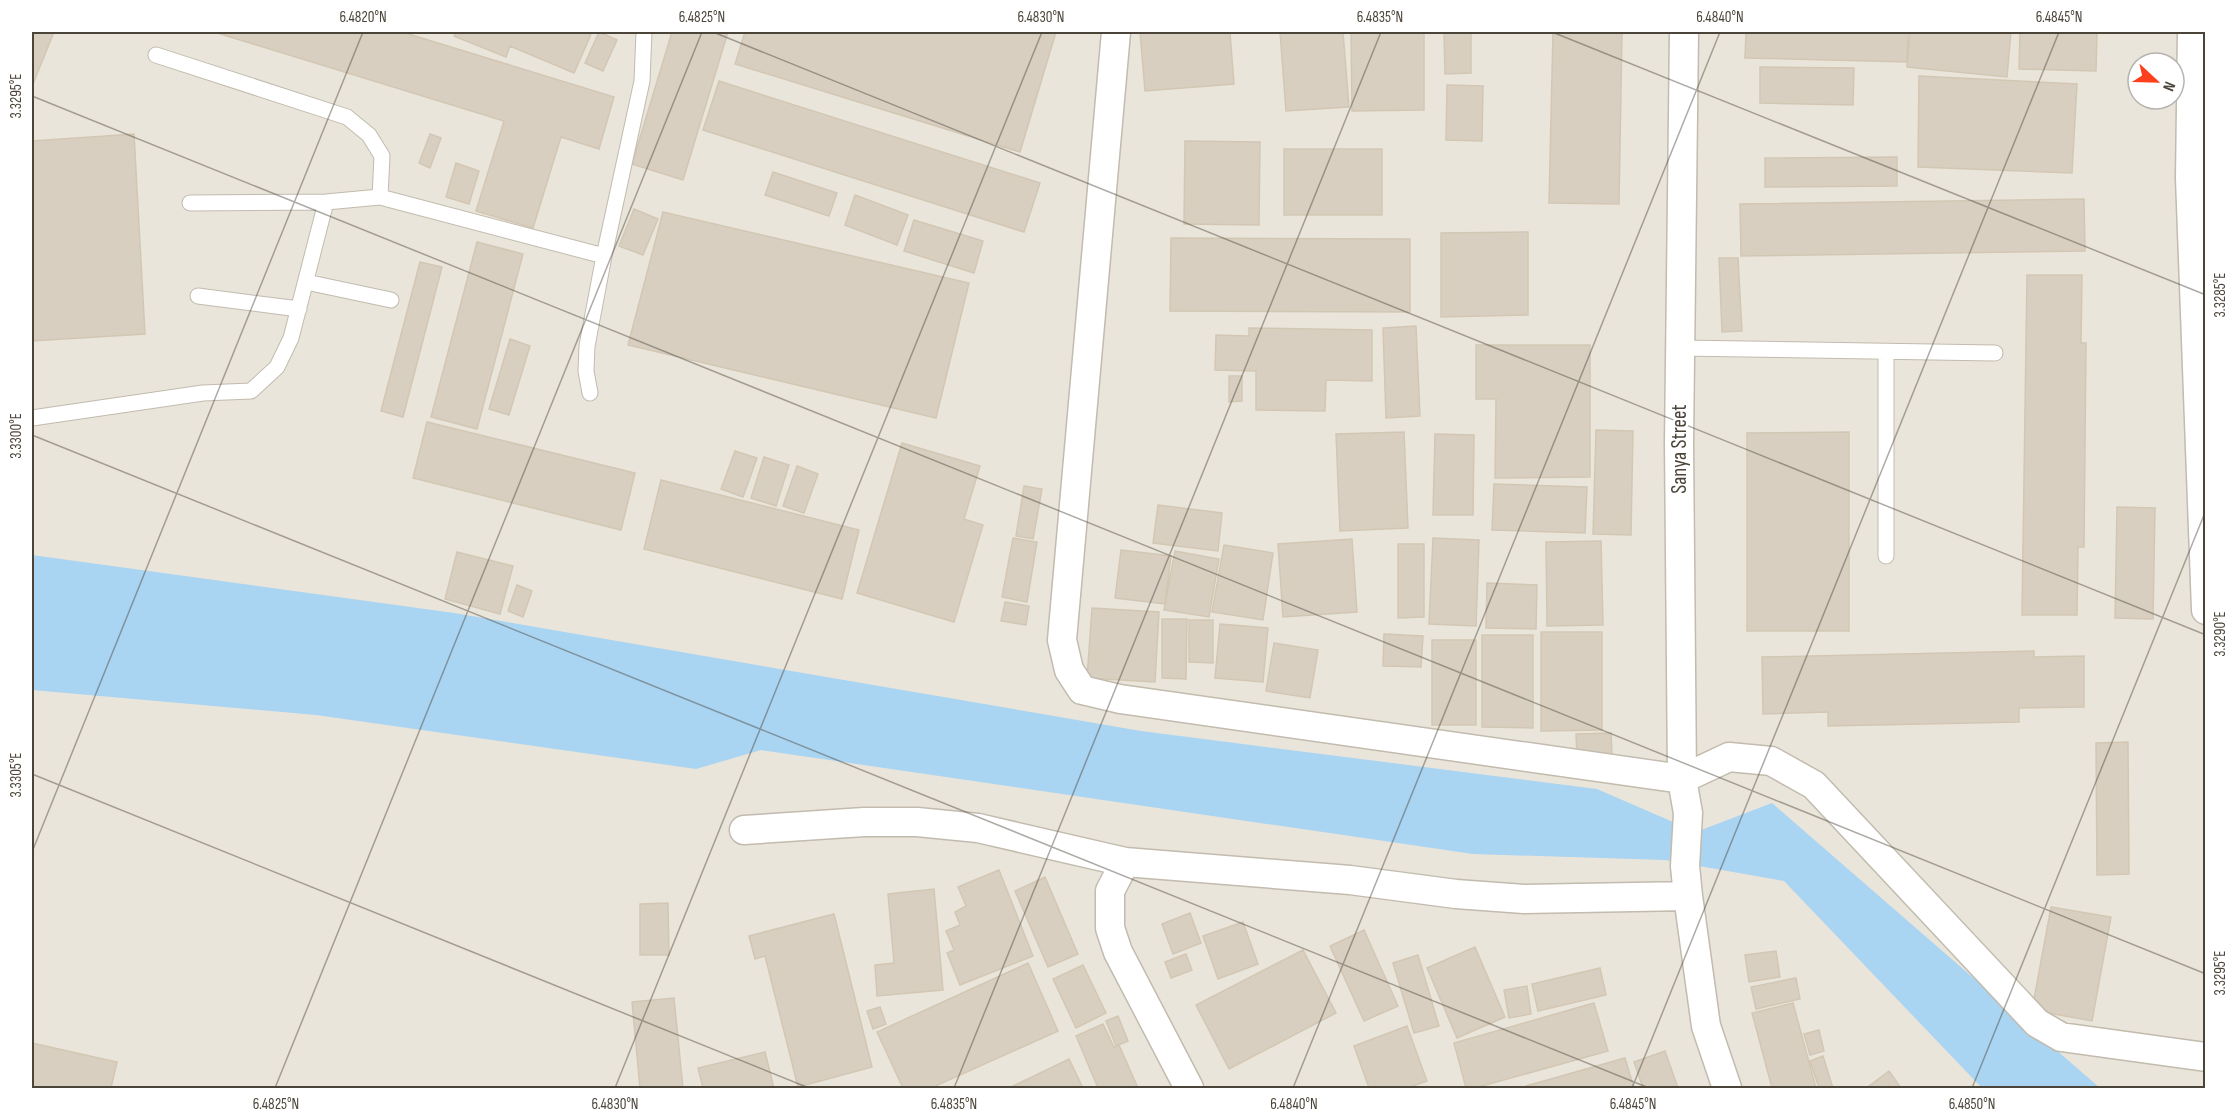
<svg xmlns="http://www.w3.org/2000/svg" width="2237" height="1120" font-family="'Sofia Sans Condensed',sans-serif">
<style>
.residential{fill:#eae5da;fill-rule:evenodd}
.water{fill:#a9d4f2}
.building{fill:#d8cfc1;stroke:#d3c7b4;stroke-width:1.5}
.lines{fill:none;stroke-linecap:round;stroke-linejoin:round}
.lane-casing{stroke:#c2bbae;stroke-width:17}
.street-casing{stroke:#c2bbae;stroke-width:31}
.lane{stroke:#fff;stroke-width:15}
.street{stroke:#fff;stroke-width:28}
.ticks{fill:none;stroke:#4b4439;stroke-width:1.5;stroke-opacity:0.45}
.labels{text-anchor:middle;stroke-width:5;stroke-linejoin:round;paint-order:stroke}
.street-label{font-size:21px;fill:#4b4439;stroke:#fff}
.neatline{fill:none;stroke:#4b4439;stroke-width:2}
.ticks-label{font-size:15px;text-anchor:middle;fill:#4b4439}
</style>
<rect width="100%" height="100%" fill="#f6f3ec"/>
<path class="residential" d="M32,32H2205V1088H32ZM2138,63H2174V99H2138Z"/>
<path class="water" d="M32,555L454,613L1141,731L1597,789L1696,832L1772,803L2100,1088H1982L1784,881L1665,860L1473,854L761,750L696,769L316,715L32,690Z"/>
<path class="building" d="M32,32H54L33,84L32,83Z
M214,32H402L614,97L599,149L561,137L533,228L476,211L504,121Z
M456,32H592L574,73L510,46L506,57L454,36Z
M599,32L617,40L603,71L585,63Z
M672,32H728L683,180L632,164Z
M745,32H1056L1020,152L735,64Z
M1140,32H1230L1234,84L1145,91Z
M1280,32H1343L1349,107L1286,111Z
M1351,32H1424V110L1352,111Z
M1444,32H1471V73L1445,74Z
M1553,32H1622L1619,204L1549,203Z
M1746,32H1908L1907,62L1745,58Z
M1910,32H2011L2007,77L1907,67Z
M2020,32H2097L2096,71L2019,69Z
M1760,67L1854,68L1853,105L1760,103Z
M1919,76L2077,84L2072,173L1918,167Z
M719,81L1040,183L1024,232L703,130Z
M1447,85L1483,86L1482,141L1446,140Z
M134,134L145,334L32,341V141Z
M430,134L441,138L430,168L419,163Z
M1185,141L1260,142L1259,225L1184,224Z
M1284,149H1382V215H1284Z
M1897,157V186L1765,187V158Z
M456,163L479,171L469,204L446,197Z
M773,172L837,193L829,216L765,195Z
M855,195L908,215L897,245L845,225Z
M2084,199L2085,251L1741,256L1740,204Z
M634,209L658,219L643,255L619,246Z
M663,212L969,283L936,418L628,345Z
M914,220L983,241L974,273L904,251Z
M1528,232V315L1441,317V233Z
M1171,238L1410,239V312L1170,311Z
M477,242L523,254L477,429L431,417Z
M1719,258H1738L1742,331L1722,332Z
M420,262L442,267L403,417L381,411Z
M2027,275H2082L2081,343H2086L2084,547H2078L2077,615H2022Z
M1416,326L1420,416L1386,418L1383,328Z
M1249,328L1372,330V381L1326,380L1325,411L1256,410V371L1215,370L1216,335L1249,336Z
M510,339L530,346L509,415L489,409Z
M1476,345H1590V477L1495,478L1496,399H1476Z
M1229,376H1242V401L1229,402Z
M427,422L635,473L621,530L413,478Z
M1596,430L1633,431L1631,535L1593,534Z
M1404,432L1408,528L1340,531L1336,434Z
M1849,432V631H1747V433Z
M1435,434L1474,435L1473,515H1433Z
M902,443L980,466L964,519L983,525L954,622L857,593Z
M735,451L757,458L743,497L721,489Z
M764,457L789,465L776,506L751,498Z
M797,466L818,474L804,513L783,506Z
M661,480L859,530L842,599L644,549Z
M1494,484L1587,487L1585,533L1492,530Z
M1024,486L1042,489L1033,539L1016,536Z
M1158,505L1222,513L1218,551L1153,543Z
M2117,507L2155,508L2153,619L2115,618Z
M1013,538L1037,542L1027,602L1002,597Z
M1433,538L1479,540L1476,626L1429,624Z
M1352,539L1357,612L1283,617L1278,544Z
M1601,541L1603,625L1547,626L1546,542Z
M1398,544H1424V617L1398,618Z
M1224,545L1273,553L1263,620L1212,612Z
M1121,550L1171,556L1165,604L1115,598Z
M1175,551L1219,559L1209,617L1164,610Z
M457,552L513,566L500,614L445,599Z
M1487,583L1537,585L1536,629L1486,628Z
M517,585L532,591L523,617L508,611Z
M1005,602L1029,606L1026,625L1001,621Z
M1092,608L1159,612L1155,682L1087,678Z
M1162,619H1187L1186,679L1162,678Z
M1189,620H1213V663L1189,662Z
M1220,624L1268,628L1263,682L1215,678Z
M1541,632H1602V730L1541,731Z
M1384,634L1423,636L1421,667L1383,666Z
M1482,635H1533V728L1482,727Z
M1432,640H1476V725H1432Z
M1274,643L1318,650L1310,698L1266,691Z
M2034,651V657L2084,656V707L2019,708V722L1828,726V712L1763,714L1762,657Z
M1611,733L1612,755L1577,757L1576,734Z
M2128,742L2129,874L2097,875L2096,743Z
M999,870L1033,956L960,985L947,953L954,950L946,931L960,925L955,912L966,906L958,887Z
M1045,877L1078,954L1048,967L1015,891Z
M934,889L943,990L877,996L875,965L894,963L888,894Z
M668,903L669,955H640V904Z
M2051,907L2111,917L2092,1021L2032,1010Z
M1190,913L1201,943L1173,954L1162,924Z
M834,914L872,1067L798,1087L765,956L755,959L749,936Z
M1243,922L1258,964L1218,979L1203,936Z
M1364,930L1398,1006L1364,1021L1330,946Z
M1475,947L1505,1017L1457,1038L1427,968Z
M1303,950L1336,1013L1229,1069L1196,1005Z
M1776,951L1780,977L1749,982L1745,955Z
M1186,954L1192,970L1171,978L1165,962Z
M1418,955L1439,1026L1414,1033L1393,963Z
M1028,963L1058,1031L931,1088H903L877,1032Z
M1083,965L1106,1013L1076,1028L1053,979Z
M1600,968L1606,995L1538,1011L1532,984Z
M1796,978L1800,999L1756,1009L1751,987Z
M1527,986L1531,1014L1509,1018L1504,990Z
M674,998L683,1088H640L632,1002Z
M1594,1003L1608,1051L1475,1088H1466L1454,1043Z
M1793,1003L1816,1088H1772L1752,1013Z
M880,1007L886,1024L873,1029L867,1011Z
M1118,1016L1128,1041L1116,1046L1106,1021Z
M1103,1024L1114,1047L1119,1045L1138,1088H1098L1076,1036Z
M1407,1026L1427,1081L1407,1088H1369L1354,1046Z
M1819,1030L1824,1051L1810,1055L1804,1034Z
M32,1043L117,1062L111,1088H32Z
M1665,1051L1678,1088H1643L1634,1062Z
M765,1052L774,1088H703L698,1068Z
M1823,1056L1833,1088H1819L1810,1061Z
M1625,1058L1634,1088H1527L1526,1086Z
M1069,1059L1083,1088H1009Z
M1889,1071L1901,1088H1871L1869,1086Z"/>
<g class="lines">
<defs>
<path id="lane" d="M156,55L347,117L369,135L382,156L380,197L604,256
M190,203L326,202L380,197
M306,282L391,300
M198,296L299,309
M1679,348L1995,353
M590,393L586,371L587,346L604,256L642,81L644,32
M32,418L203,393L251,391L277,367L291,338L326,202
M1886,556V352"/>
<path id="street" d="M1116,32L1062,640L1069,670L1082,690L1120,699L1682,779L1729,757L1771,761L1814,785L2037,1023L2061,1037L2206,1057
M1684,32L1679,443L1682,779L1688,813L1685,866L1688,896L1706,1026L1727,1088
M2192,32L2190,178L2206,610
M744,830L864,822H917L978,828L1125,862L1350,880L1456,894L1524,899L1688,896
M1125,862L1110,891V928L1118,952L1189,1088"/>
</defs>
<use href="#lane" class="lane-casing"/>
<use href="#street" class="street-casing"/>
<use href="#lane" class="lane"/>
<use href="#street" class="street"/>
</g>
<path class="ticks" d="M713,32L2206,635M1552,32L2206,295M32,96L2206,974M32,435L1649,1088M32,774L809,1088M32,852L363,32M275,1088L702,32M615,1088L1042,32M954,1088L1381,32M1293,1088L1720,32M1632,1088L2059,32M1972,1088L2206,510"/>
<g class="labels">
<g class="street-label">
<text transform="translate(1679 449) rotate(-90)" y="7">Sanya Street</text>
</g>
</g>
<rect width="2237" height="1120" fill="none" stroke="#ffffff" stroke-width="66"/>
<g transform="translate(2156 81) rotate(112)"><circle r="28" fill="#ffffff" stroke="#b7b4b0" stroke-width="1.5"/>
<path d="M0-4.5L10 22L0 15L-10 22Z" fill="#fc3f1d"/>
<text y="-9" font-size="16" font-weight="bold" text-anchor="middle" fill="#4b4439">N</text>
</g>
<rect x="33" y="33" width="2171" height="1054" class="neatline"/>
<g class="ticks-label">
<text x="363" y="22">6.4820°N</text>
<text x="702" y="22">6.4825°N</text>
<text x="1041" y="22">6.4830°N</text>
<text x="1380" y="22">6.4835°N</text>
<text x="1720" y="22">6.4840°N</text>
<text x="2059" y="22">6.4845°N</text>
<text transform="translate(16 96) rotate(-90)" y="5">3.3295°E</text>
<text transform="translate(2220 295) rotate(-90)" y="5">3.3285°E</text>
<text transform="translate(16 436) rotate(-90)" y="5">3.3300°E</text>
<text transform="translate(2220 634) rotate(-90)" y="5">3.3290°E</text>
<text transform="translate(16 775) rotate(-90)" y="5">3.3305°E</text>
<text transform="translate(2220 973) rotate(-90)" y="5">3.3295°E</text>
<text x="276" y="1109">6.4825°N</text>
<text x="615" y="1109">6.4830°N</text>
<text x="954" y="1109">6.4835°N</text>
<text x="1294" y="1109">6.4840°N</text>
<text x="1633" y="1109">6.4845°N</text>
<text x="1972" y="1109">6.4850°N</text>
</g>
</svg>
